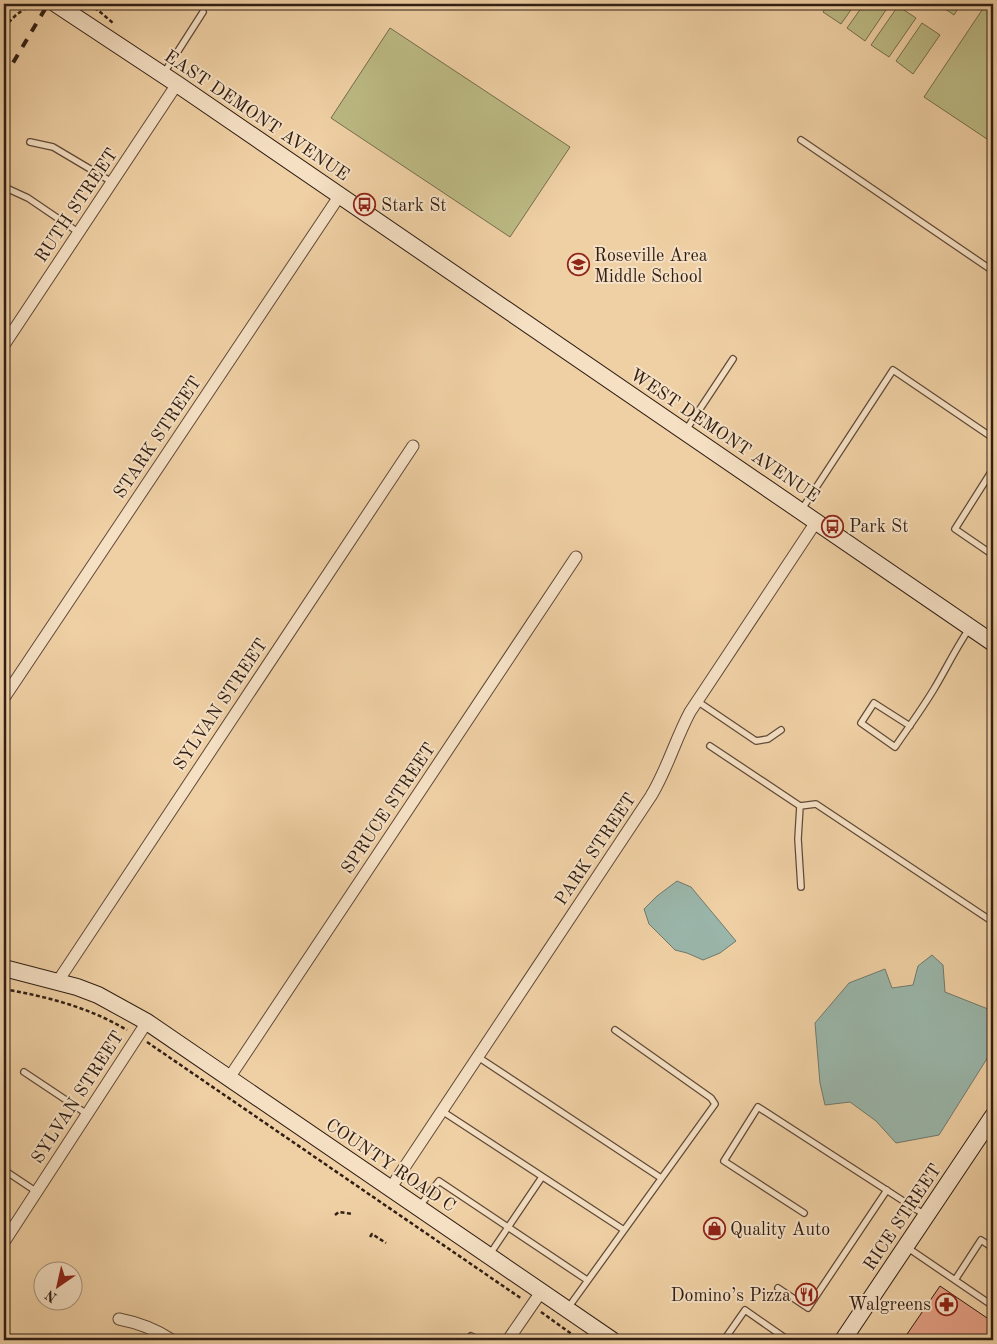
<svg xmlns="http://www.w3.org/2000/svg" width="997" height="1344" font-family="'Old Standard TT',serif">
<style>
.green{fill:#bcba84;stroke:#766c4c}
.water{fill:#9ab6aa;stroke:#70796e}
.building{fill:#e6a186;stroke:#301e14}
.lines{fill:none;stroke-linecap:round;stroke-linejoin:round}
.lane-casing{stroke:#604a38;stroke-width:8}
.street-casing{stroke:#604a38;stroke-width:13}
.secondary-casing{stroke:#301e14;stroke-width:18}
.path{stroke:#301e14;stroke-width:2.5;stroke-dasharray:4 2.5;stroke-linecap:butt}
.lane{stroke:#f5e0c4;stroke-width:5.5}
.street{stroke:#f5e0c4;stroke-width:11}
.secondary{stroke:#f5e0c4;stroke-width:16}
.rail{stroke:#301e14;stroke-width:4;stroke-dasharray:9 9;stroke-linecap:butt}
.labels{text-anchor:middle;stroke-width:4;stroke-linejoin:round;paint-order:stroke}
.street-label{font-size:18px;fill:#301e14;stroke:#f5e0c4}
.poi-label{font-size:18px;fill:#301e14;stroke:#f5e0c4;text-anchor:start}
</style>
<rect width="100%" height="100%" fill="#efd0a4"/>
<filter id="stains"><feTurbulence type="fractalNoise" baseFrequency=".004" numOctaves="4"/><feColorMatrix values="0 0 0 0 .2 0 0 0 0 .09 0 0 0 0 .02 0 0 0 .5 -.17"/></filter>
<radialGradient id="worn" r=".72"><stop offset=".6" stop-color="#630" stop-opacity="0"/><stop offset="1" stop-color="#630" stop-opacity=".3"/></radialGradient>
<path class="green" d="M828,4H855L841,24L823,12Z
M864,4H890L865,41L847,28Z
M938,4H961L954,15Z
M986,4H993V143L924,97Z
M898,6L916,18L889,57L871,45Z
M922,23L940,35L913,74L896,61Z
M390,28L570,147L510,237L331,118Z"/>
<path class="water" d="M677,881L691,887L736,941L720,953L703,960L687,953L675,950L649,924L644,909L657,896Z
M932,955L943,965L945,992L993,1011V1049L939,1135L896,1143L876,1121L850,1102L825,1105L820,1083L815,1023L849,983L885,969L892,988L913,985L918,966Z"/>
<path class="building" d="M940,1286L993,1322V1328L985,1340H903Z"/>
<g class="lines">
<defs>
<path id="lane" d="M164,73L203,12
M801,140L993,271
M30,142L53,147L112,182
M4,187L28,198L78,232
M4,324L13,331
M686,430L733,359
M993,469L955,529L993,555
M802,509L893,370L993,438
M697,701L756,741L768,739L781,730
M910,726L874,703L861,723L895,747C908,728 922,709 934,689C946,669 956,648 969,629
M710,746L800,806L816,804L993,922
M800,806L798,839L801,887
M478,1057L661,1178
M24,1072L87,1114
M442,1111L624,1230
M4,1170L37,1192
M419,1207L439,1181L587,1280
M804,1213L724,1161L758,1107L925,1215
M908,1248L993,1306
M490,1254L542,1177
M955,1280L981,1240L993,1248
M778,1288L808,1308L887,1190
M568,1308L715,1104L711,1098L615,1030
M469,1340L471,1336L478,1340
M724,1340L745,1310L788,1340"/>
<path id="street" d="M4,345L177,84
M4,698L340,195
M58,981L413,446
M229,1078L576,557
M390,1189L651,796C667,770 675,740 690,712L816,522
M4,1242L147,1022
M119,1319C140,1323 155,1329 172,1340
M508,1340L541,1292"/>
<path id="secondary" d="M56,4L177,84L993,643
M4,968L77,987L98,995L147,1022L612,1340
M843,1340L993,1116"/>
</defs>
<use href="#lane" class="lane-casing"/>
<use href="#street" class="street-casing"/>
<use href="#secondary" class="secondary-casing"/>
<path class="path" d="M89,4L99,11L113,23
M4,27L16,15L31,4
M4,989C48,997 88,1007 127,1030
M147,1042L522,1299
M335,1215L339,1212L353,1214
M370,1237L372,1234L386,1243
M541,1312L580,1340"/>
<use href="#lane" class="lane"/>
<use href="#street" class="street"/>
<use href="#secondary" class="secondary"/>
<path class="rail" d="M4,78L48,4"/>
</g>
<defs>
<symbol id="bus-ring" viewBox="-11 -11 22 22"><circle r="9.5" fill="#f5e0c4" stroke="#8f2418" stroke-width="1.5"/><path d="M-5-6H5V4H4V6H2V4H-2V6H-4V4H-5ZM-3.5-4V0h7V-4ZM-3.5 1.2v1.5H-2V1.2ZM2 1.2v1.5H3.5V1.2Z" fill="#8f2418"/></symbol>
<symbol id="school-ring" viewBox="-11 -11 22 22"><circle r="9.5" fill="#f5e0c4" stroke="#8f2418" stroke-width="1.5"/><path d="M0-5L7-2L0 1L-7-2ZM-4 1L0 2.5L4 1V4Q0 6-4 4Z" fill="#8f2418"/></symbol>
<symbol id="shop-ring" viewBox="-11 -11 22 22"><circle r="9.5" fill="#f5e0c4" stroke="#8f2418" stroke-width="1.5"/><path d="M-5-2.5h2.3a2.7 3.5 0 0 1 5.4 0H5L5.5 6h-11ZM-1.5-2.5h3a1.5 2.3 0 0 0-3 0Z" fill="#8f2418"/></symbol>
<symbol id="restaurant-ring" viewBox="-11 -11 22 22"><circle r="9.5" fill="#f5e0c4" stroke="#8f2418" stroke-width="1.5"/><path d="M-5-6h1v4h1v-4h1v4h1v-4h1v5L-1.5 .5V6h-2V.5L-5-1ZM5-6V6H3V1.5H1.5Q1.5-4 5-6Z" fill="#8f2418"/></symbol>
<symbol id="pharmacy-ring" viewBox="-11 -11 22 22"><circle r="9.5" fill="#f5e0c4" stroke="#8f2418" stroke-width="1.5"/><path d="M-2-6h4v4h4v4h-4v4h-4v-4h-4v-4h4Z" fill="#8f2418"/></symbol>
</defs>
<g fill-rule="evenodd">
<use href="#bus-ring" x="352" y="192" width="25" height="25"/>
<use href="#school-ring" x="566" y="252" width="25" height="25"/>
<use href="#bus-ring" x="820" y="514" width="25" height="25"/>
<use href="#shop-ring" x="702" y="1216" width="25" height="25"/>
<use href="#restaurant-ring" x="794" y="1282" width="25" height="25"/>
<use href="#pharmacy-ring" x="934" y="1292" width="25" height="25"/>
</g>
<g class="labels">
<g class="street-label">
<text transform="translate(257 115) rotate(34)" y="6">EAST DEMONT AVENUE</text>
<text transform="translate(76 205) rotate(-56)" y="6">RUTH STREET</text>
<text transform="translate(725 435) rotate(34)" y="6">WEST DEMONT AVENUE</text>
<text transform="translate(157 437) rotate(-56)" y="6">STARK STREET</text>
<text transform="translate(220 704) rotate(-56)" y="6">SYLVAN STREET</text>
<text transform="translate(388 808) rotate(-56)" y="6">SPRUCE STREET</text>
<text transform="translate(595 849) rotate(-56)" y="6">PARK STREET</text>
<text transform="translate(77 1097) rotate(-57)" y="6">SYLVAN STREET</text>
<text transform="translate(391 1165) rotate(34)" y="6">COUNTY ROAD C</text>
<text transform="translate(902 1217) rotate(-56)" y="6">RICE STREET</text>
</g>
<g class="poi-label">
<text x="381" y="211">Stark St</text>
<text x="594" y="261">Roseville Area<tspan x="594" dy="21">Middle School</tspan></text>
<text x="849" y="532">Park St</text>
<text x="730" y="1235">Quality Auto</text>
<text x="791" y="1301" text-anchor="end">Domino’s Pizza</text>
<text x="931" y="1310" text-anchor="end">Walgreens</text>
</g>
</g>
<rect width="997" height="1344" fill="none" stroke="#efd0a4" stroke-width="20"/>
<rect x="5" y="5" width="987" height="1334" fill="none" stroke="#301e14" stroke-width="2.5"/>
<rect x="10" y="10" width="977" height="1324" fill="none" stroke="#301e14"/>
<g transform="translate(58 1286) rotate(214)"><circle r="24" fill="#f5e0c4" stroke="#a6927e"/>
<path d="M0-4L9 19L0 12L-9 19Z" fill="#8f2418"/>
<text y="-8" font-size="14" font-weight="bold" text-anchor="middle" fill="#301e14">N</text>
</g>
<rect width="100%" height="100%" filter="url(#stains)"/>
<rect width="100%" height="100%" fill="url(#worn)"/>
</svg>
